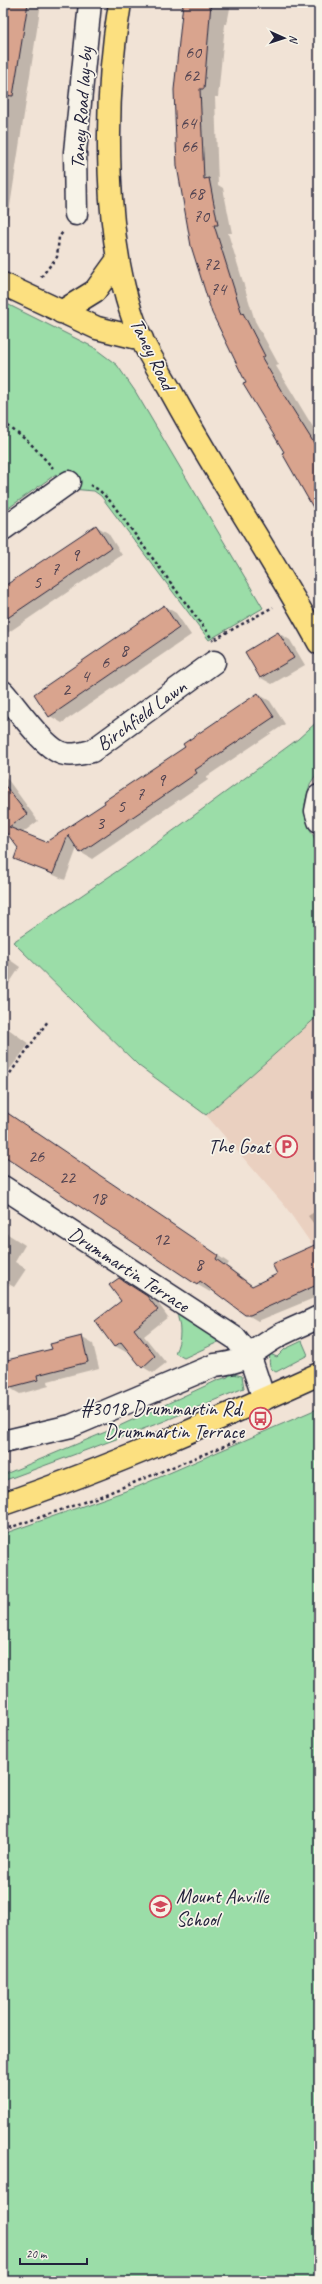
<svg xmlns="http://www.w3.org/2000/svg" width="322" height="2284" font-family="Caveat,sans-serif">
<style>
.built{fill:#ead0c0}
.green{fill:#9bdda8;stroke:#5e8072}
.shadow{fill:#0003}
.building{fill:#d9a48e;stroke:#22223b}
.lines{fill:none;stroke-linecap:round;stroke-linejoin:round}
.minor-casing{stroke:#22223b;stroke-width:25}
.major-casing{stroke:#22223b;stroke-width:25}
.path{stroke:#22223b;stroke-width:2.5;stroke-dasharray:3 3;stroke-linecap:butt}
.minor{stroke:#f7f3e8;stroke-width:22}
.major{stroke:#fce080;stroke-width:22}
.labels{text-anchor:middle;stroke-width:3.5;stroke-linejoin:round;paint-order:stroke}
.number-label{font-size:18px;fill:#504250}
.street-label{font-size:20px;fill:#22223b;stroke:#f7f3e8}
.poi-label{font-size:20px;fill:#22223b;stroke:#f7f3e8;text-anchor:end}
</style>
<rect width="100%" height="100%" fill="#f1e3d6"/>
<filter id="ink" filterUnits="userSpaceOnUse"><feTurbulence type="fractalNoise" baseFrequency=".025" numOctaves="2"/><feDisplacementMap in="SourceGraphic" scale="8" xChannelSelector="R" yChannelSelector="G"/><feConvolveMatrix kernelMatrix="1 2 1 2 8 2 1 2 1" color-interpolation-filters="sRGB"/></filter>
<g filter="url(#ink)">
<path class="built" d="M319,1015V1255L285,1206L206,1115Z"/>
<path class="green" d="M3,302L93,347L117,365L135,391L263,608L209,640L101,496L94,491L71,489L56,474L3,512Z
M319,720V770L310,784L305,804L309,827L319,847V1015L206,1115L139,1066L13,942L132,861L298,739Z
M176,1311L227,1338L184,1358L175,1353C182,1338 181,1326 176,1311Z
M302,1341L308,1355L276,1372C268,1368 269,1362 270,1354L277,1357L285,1349Z
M229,1373L242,1376L244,1388L162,1422L3,1481V1475L115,1428L218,1380L228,1377Z
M319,1408V2281H3V1534L137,1487Z"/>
<path class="shadow" d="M3,3H41L7,226L3,225Z
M184,3H231L227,24H225L218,97H215L218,185L223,188L232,233H228L255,321L279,365L276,366L319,437V517L247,383L213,313Z
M96,526L108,533L122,555L6,634L3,632V589Z
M164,606L176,613L191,635L62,723L50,716Z
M278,633L290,640L305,665L272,684L261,678L246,653Z
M258,694L270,701L285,724L206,777L208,780L92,859L80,852L77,848L65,880L15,858L19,848L3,826V773L38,821L22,833L46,843L107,803Z
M3,955L20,967L3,993Z
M3,1025L29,1044L3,1078Z
M3,1110L229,1263L227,1266L253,1286L278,1275L319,1244V1296L258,1321L246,1314L212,1289L210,1292L198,1285L3,1153Z
M319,1209V1231L308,1216Z
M3,1231L25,1245L15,1262L26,1269L14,1287L3,1281Z
M119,1279L158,1303L168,1317L144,1336L166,1363L153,1373L143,1367L129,1350L126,1352L115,1346L122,1301Z
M81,1337L93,1344L99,1368L48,1381L49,1386L20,1394L8,1387L3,1362L53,1350Z"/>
<path class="building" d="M3,3H28L13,96L3,95Z
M183,3H211L204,89H200L204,179L209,178L218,225H214L242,314L243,313L265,356L262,358L282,392L319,451V518L282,453L284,452L243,384L246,383L212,313L191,246L177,166L174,90Z
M96,525L111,548L3,621V587Z
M164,605L179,628L49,717L34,694Z
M278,632L294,658L260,678L245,652Z
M258,693L274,717L195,770L197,773L80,853L68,835L53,874L14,859L18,848L5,831L3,832V783L27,814L9,827L46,842L105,803L104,801L185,747L183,744Z
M3,1110L218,1255L216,1259L252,1286L277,1274L272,1264L319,1243V1284L250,1315H245L200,1281L197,1285L3,1155Z
M119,1278L147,1296L158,1310L134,1329L155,1356L142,1368L121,1342L114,1347L95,1321L121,1301L109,1285Z
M82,1336L88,1362L37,1375L38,1380L7,1388L3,1361L52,1349L50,1344Z"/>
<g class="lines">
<defs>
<path id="minor" d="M76,214L75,152L90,3
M3,529L69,482
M3,692C17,707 45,751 65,754C75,756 83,753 92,751L214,662
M319,796L316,811L319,821
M3,1187L235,1338L250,1357L264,1399
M3,1442L71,1426L215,1365C249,1362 254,1349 282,1334C294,1328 307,1323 319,1317"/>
<path id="major" d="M120,3C104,96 101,253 142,340C151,359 164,378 174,397C220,481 274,560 319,643
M3,284L97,328L142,339
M61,312L95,291L118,259
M3,1504C111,1467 215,1421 319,1374"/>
</defs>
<use href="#minor" class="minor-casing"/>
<use href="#major" class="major-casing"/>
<path class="path" d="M41,277L57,257L59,237L63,232
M3,422L30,443L53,468
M90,485L99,490L111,502L213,640
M215,639L273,607
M3,1083L48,1021
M3,1530L101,1496L234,1442L239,1435"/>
<use href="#minor" class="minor"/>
<use href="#major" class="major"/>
</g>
</g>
<defs>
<symbol id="parking-ring" viewBox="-11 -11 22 22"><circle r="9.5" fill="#f7f3e8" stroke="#d1495b" stroke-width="1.5"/><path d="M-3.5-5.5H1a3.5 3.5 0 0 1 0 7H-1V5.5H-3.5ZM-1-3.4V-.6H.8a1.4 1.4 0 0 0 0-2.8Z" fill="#d1495b"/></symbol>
<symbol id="bus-ring" viewBox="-11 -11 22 22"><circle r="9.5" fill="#f7f3e8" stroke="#d1495b" stroke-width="1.5"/><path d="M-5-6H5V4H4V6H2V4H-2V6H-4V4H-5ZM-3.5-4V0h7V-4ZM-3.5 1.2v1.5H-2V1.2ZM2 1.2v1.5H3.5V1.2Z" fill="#d1495b"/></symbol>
<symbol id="school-ring" viewBox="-11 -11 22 22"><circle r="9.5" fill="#f7f3e8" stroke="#d1495b" stroke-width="1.5"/><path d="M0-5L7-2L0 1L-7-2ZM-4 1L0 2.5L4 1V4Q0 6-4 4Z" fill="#d1495b"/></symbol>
</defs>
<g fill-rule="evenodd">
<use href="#parking-ring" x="274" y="1134" width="25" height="25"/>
<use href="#bus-ring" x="248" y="1406" width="25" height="25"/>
<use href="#school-ring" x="148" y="1894" width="25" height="25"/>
</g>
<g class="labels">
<g class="number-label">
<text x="193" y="58">60</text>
<text x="191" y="81">62</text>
<text x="188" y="129">64</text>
<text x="189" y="152">66</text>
<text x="196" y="199">68</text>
<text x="201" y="222">70</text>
<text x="211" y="270">72</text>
<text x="218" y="295">74</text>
<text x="75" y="561">9</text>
<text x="55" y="575">7</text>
<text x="37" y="588">5</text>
<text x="124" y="656">8</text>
<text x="105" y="668">6</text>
<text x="85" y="682">4</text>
<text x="66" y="695">2</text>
<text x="161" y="786">9</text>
<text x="140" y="800">7</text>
<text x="121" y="812">5</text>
<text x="100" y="829">3</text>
<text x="36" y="1162">26</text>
<text x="67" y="1183">22</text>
<text x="98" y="1204">18</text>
<text x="161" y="1245">12</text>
<text x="199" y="1270">8</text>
</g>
<g class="street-label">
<text transform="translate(81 108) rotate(-86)" y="7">Taney Road lay-by</text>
<text transform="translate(153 354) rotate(64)" y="7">Taney Road</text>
<text transform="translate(141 715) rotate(-36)" y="7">Birchfield Lawn</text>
<text transform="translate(129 1269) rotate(33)" y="7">Drummartin Terrace</text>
</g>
<g class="poi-label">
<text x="270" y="1153">The Goat</text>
<text x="244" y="1415">#3018 Drummartin Rd,<tspan x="244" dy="23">Drummartin Terrace</tspan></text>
<text x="176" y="1903" text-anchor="start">Mount Anville<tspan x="176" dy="23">School</tspan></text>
</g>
</g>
<rect width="322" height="2284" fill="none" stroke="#f7f3e8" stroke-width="16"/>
<rect x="8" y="8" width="306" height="2268" fill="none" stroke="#22223b" stroke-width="1.5" filter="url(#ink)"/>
<g transform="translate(284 38) rotate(93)" stroke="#f7f3e8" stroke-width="3" paint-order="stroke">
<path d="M0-3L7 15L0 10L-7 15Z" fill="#22223b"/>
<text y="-6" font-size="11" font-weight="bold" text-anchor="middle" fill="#22223b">N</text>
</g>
<path d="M20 2258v6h67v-6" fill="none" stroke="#22223b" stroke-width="2"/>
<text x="26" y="2258" font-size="12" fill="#22223b" stroke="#f7f3e8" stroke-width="3" paint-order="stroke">20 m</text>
</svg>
